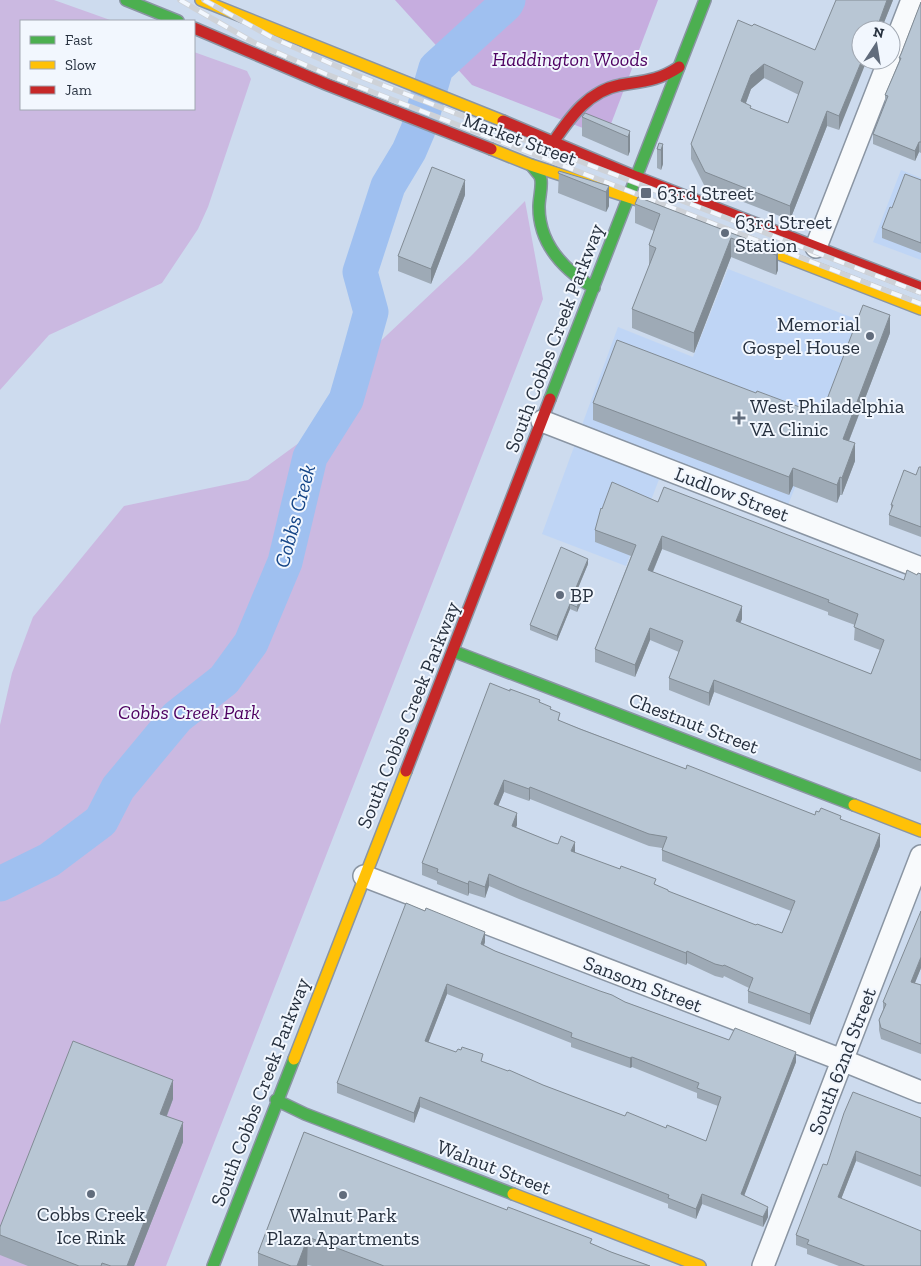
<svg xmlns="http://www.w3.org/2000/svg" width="921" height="1266" font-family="'Zilla Slab',serif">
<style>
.built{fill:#bfd5f5}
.green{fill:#cbb9e1}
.forest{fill:#c6addf}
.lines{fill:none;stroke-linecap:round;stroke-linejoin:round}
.river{stroke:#9fc0f0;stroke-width:35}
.street-casing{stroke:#8a95a3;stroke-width:24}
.fast-casing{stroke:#8a95a3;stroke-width:14}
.slow-casing{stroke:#8a95a3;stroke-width:14}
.jam-casing{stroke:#8a95a3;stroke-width:14}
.street{stroke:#f8fafc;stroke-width:21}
.fast{stroke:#4caf50;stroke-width:11}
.slow{stroke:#ffc107;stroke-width:11}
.jam{stroke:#c62828;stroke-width:11}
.rail-casing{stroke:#ced2d8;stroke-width:5.5}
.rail{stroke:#f2f7fe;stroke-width:4;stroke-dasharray:11;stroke-linecap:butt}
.wall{fill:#9eaab6;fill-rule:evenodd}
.shaded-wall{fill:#818b94}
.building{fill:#b8c6d4;stroke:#818b94;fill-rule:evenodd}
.poi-dot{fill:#616c7c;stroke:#f2f7fe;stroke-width:2}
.labels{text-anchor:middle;stroke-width:4;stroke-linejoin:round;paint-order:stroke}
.park-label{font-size:20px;font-style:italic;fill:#4e0061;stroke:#f2f7fe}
.street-label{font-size:20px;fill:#27313f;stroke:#f2f7fe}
.poi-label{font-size:20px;fill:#27313f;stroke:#f2f7fe;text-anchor:start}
.water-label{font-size:21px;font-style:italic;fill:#164688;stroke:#f2f7fe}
</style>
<rect width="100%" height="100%" fill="#cddbee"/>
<path class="built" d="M901,170L921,178V260L873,242Z
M728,269L861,321L788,505L666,461L626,566L542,534L618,327L693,357Z"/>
<path class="green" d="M0,0H54L113,21H21V109H194V52L247,71L251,79L208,207L198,229L162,283L49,335L0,390Z
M525,201L543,299L166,1266H0V725L12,673L33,617L124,506L248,480L318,429L354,366L471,256Z"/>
<path class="forest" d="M395,0H658L606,137L472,85Z"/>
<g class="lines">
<path class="river" d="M0,884L49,860L101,821L118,788L177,717L224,680L251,643L285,562L310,457L346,400L359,355L371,312L360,272L388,186L409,151L418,130L436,68L506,4L508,0"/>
<defs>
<path id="street" d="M891,54L912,0
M816,247L889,60
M542,421L921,568
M364,876L842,1060L921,1092
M763,1266L921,856"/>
<path id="fast" d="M126,0L178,21
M531,165L540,176L541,180C542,189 539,198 539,207C539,245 564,270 594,288
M550,399L705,0
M453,651L854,805
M276,1100L305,1114L513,1194
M213,1266L294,1059"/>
<path id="slow" d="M201,0L503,121
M491,149L531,165L647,203
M743,240L921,309
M854,805L921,831
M294,1059L406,771
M513,1194L700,1266"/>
<path id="jam" d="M194,28L328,85L491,149
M503,121L636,177L921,288
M554,141C571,116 589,91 620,85C644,81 658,81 679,67
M406,771L550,399"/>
</defs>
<use href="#street" class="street-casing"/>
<use href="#fast" class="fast-casing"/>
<use href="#slow" class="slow-casing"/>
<use href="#jam" class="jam-casing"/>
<use href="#street" class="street"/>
<use href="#fast" class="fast"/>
<use href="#slow" class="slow"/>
<use href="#jam" class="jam"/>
<defs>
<path id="rail" d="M180,0L253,42L326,74L921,304
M204,0L273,38L359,76L921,293"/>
</defs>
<use href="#rail" class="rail-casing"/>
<use href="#rail" class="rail"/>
</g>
<path class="wall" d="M893,0L881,30H861L839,130L827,126L790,220L705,187L691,159V144L752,26L815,50ZM764,78L799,95L788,123L751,109L746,103L751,89Z
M921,2V153L919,152L915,161L873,144V134L885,103V95L899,61V58Z
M582,117L630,131V151L628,156L582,136Z
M663,144V164L661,170L657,168V149Z
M559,171L609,186V206L606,212L558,193Z
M921,180V253L882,238V228L892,208Z
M465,195L431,284L398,271V256Z
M635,204L778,251V270L776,275L731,257L694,353L632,328V309L650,265L649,264V245L654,231L635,223Z
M890,333L849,441L855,461L842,495H840L837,503L793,486L789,495L593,420V403L756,393L821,415Z
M921,467V537L889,525V515L891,511V505L916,475Z
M658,502L904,580L921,574V772L714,692L709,706L669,690V678L679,652L650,640L635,677L595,662V649L631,556L595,542V530L602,509ZM662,549L828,612V615L855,625L854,640L880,650L871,674L740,623L742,619L653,572Z
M588,564L577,591L583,598L577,612L570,609L557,641L530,630V625Z
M540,703L551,710L560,721L686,769L815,815L841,819L880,846L810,1025L748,1003V991L749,988L724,976L723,978L715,976L687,963L686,965L519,899L489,886L485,898L469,893L468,896L437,884V881L422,875V863ZM504,792L529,801L530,799L649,846L662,848V861L791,911L782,933L756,925L668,892L656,885L575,853L516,827L517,825L498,806Z
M425,911L485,942L484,945L495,951L625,1002L729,1040L796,1062L744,1195L768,1217L763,1227L702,1204L696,1219L668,1208V1204L420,1107L414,1123L337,1093V1083ZM447,994L571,1043V1047L630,1068L632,1067L697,1093V1098L718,1106L706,1141L625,1116L428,1042Z
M921,968L915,983L921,985V1054L881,1039L879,1030V1020L883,1010V1002Z
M173,1099L167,1116L183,1142L134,1266H28L0,1255V1227Z
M921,1118V1187L856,1161L841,1199L921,1266H839L807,1254V1249L796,1245V1235L827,1165Z
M304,1132L611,1252L650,1266H312L308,1265L307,1266H258V1253Z"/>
<path class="shaded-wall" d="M887,0H893L881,30H879V22Z
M877,21V30H873Z
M862,60H867L839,130V116Z
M764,64V78L751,89L741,116V101L751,75Z
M827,111V126L790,220V206Z
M630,131V151L628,156V137Z
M919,142V152L915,161V151Z
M663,144V164L661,170V150Z
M465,180V195L431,284V269Z
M609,186V206L606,212V192Z
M731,238V257L694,353V333Z
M778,251V270L776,275V255Z
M890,315V333L843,456V439Z
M855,443V461L842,495V478Z
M793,468V486L789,495V477Z
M840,477V495L837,503V485Z
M662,536V549L648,583V570Z
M588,559V564L575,595V590Z
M583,593V598L577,612V607Z
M570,604V609L557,641V636Z
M742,606V619L736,633V621Z
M650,628V640L635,677V665Z
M714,680V692L709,706V693Z
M504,780V792L494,816V804Z
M530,787V799L529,801V789Z
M517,813V825L512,837V826Z
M880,834V846L810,1025V1014Z
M575,842V854L571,851Z
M489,874V886L485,898V887Z
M469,881V893L468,896V884Z
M485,932V942L481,954V944Z
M687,951V963L686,965V953Z
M921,957V968L911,992V982Z
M447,984V994L425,1051V1041Z
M796,1052V1062L741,1204V1194Z
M632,1057V1067L630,1068V1058Z
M173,1080V1099L160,1133V1114Z
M420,1097V1107L414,1123V1113Z
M183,1122V1142L134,1266H127Z
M856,1151V1161L838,1207V1197Z
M702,1194V1204L696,1219V1209Z
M768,1207V1217L763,1227V1217Z
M308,1237L307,1266H297Z"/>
<path class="building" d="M836,0H887L879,22L877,21L873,30H861L862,60L839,116L827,111L790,206L705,172L691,144L738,20L752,26L754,24L815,50ZM764,64L803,82L788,123L750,108L751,106L741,101L751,75Z
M921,2V142H919L915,151L873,134L888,96L885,95L901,58H899L901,54Z
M585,113L630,131L628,137L582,117Z
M659,143L663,144L661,150L657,149Z
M432,167L465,180L431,269L398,256Z
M559,171L609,186L606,192L558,173Z
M905,174L921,180V243L882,228L890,207L892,208Z
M638,197L778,251L776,255L731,238L694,333L632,309L656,248L649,245L660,214L635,204Z
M863,305L890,315L843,439L855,443L842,478L840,477L837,485L793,468L789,477L593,403L617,340L756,393L757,391L821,415Z
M919,467H921V527L889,515L893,505H891L904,470L916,475Z
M612,482L658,502L664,487L904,580L907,570L917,575L918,573L921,574V760L714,680L709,693L669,678L683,641L650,628L635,665L595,649L636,545L595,530L601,508L602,509ZM662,536L829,600L828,602L858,614L854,627L884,640L871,674L736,621L742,606L648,570Z
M561,547L588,559L575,590L583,593L577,607L570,604L557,636L530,625Z
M490,683L510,691V689L540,700L539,702L551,707L550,709L560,713L558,720L580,729L686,769L687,765L815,815L816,811L819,812L821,808L841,816L840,819L880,834L810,1014L748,991L753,978L724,965L723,966L715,964L687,951L686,953L519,887L489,874L485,887L469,881L468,884L437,872L438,869L422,863ZM504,780L529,789L530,787L649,834L667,837L662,850L795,901L782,933L757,924L756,925L668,891V890L654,884L656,879L621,866L620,869L571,851L575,842L561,836L558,844L554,843L512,826L517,813L494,804Z
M406,903L425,911L426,908L485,932L481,944L495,951L600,991L612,995L625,1002L729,1040L735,1028L796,1052L741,1194L768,1207L763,1217L702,1194L696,1209L668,1198L669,1195L420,1097L414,1113L337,1083ZM447,984L572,1033L571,1037L630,1058L632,1057L699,1083L697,1088L721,1097L706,1141L667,1125L666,1128L627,1112L625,1116L543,1085L509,1070L508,1071L481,1061L483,1054L462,1047L461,1050L458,1049L456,1052L425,1041Z
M921,911V957L911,982L921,985V1044L881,1028L879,1020L886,1004L883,1002Z
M73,1041L173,1080L160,1114L183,1122L127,1266H111L102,1263L101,1266H79L0,1235V1227Z
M853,1092L921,1118V1176L856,1151L838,1197L921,1231V1266H865L807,1244L809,1240L796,1235L823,1164L827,1165L844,1113Z
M304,1132L507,1210L508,1207L592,1239L590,1243L611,1252L650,1266H384L308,1237L297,1266H291L258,1253Z"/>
<g class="poi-dot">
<rect x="640" y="187" width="12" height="12" rx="2.5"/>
<circle cx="725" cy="233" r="5"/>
<circle cx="870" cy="336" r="5"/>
<path d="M736.5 410.5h5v5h5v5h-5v5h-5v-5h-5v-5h5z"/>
<circle cx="560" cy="595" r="5"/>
<circle cx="91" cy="1194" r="5"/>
<circle cx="343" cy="1195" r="5"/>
</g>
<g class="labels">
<g class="park-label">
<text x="570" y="66">Haddington Woods</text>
<text x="189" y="719">Cobbs Creek Park</text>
</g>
<g class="street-label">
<text transform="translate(520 139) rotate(20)" y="7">Market Street</text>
<text transform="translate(554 338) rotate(-69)" y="7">South Cobbs Creek Parkway</text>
<text transform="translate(732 494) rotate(21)" y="7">Ludlow Street</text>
<text transform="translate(408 715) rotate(-68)" y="7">South Cobbs Creek Parkway</text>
<text transform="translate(694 723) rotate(21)" y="7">Chestnut Street</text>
<text transform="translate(643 984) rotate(21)" y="7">Sansom Street</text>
<text transform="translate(842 1061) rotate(-69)" y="7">South 62nd Street</text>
<text transform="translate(260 1092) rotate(-69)" y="7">South Cobbs Creek Parkway</text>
<text transform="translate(494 1167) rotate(21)" y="7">Walnut Street</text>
</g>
<g class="poi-label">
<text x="657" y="200">63rd Street</text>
<text x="735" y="229">63rd Street<tspan x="735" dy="23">Station</tspan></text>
<text x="860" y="331" text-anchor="end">Memorial<tspan x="860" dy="23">Gospel House</tspan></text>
<text x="750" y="413">West Philadelphia<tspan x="750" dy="23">VA Clinic</tspan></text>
<text x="570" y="602">BP</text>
<text x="91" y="1221" text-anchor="middle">Cobbs Creek<tspan x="91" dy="23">Ice Rink</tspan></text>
<text x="343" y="1222" text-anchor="middle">Walnut Park<tspan x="343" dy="23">Plaza Apartments</tspan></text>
</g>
<g class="water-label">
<text transform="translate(295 516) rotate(-75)" y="7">Cobbs Creek</text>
</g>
</g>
<rect x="20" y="20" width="175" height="90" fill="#f2f7fe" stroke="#a1a8b2"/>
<rect x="30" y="36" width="25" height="8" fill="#4caf50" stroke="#a1a8b2"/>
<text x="65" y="45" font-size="15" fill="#27313f">Fast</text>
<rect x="30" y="61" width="25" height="8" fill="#ffc107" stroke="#a1a8b2"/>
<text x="65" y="70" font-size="15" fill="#27313f">Slow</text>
<rect x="30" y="86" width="25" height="8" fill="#c62828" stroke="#a1a8b2"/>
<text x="65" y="95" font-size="15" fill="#27313f">Jam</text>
<g transform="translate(876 45) rotate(12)"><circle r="24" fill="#f2f7fe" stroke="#a1a8b2"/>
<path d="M0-4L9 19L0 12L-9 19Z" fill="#616c7c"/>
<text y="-8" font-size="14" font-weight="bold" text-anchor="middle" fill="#27313f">N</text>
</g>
</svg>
